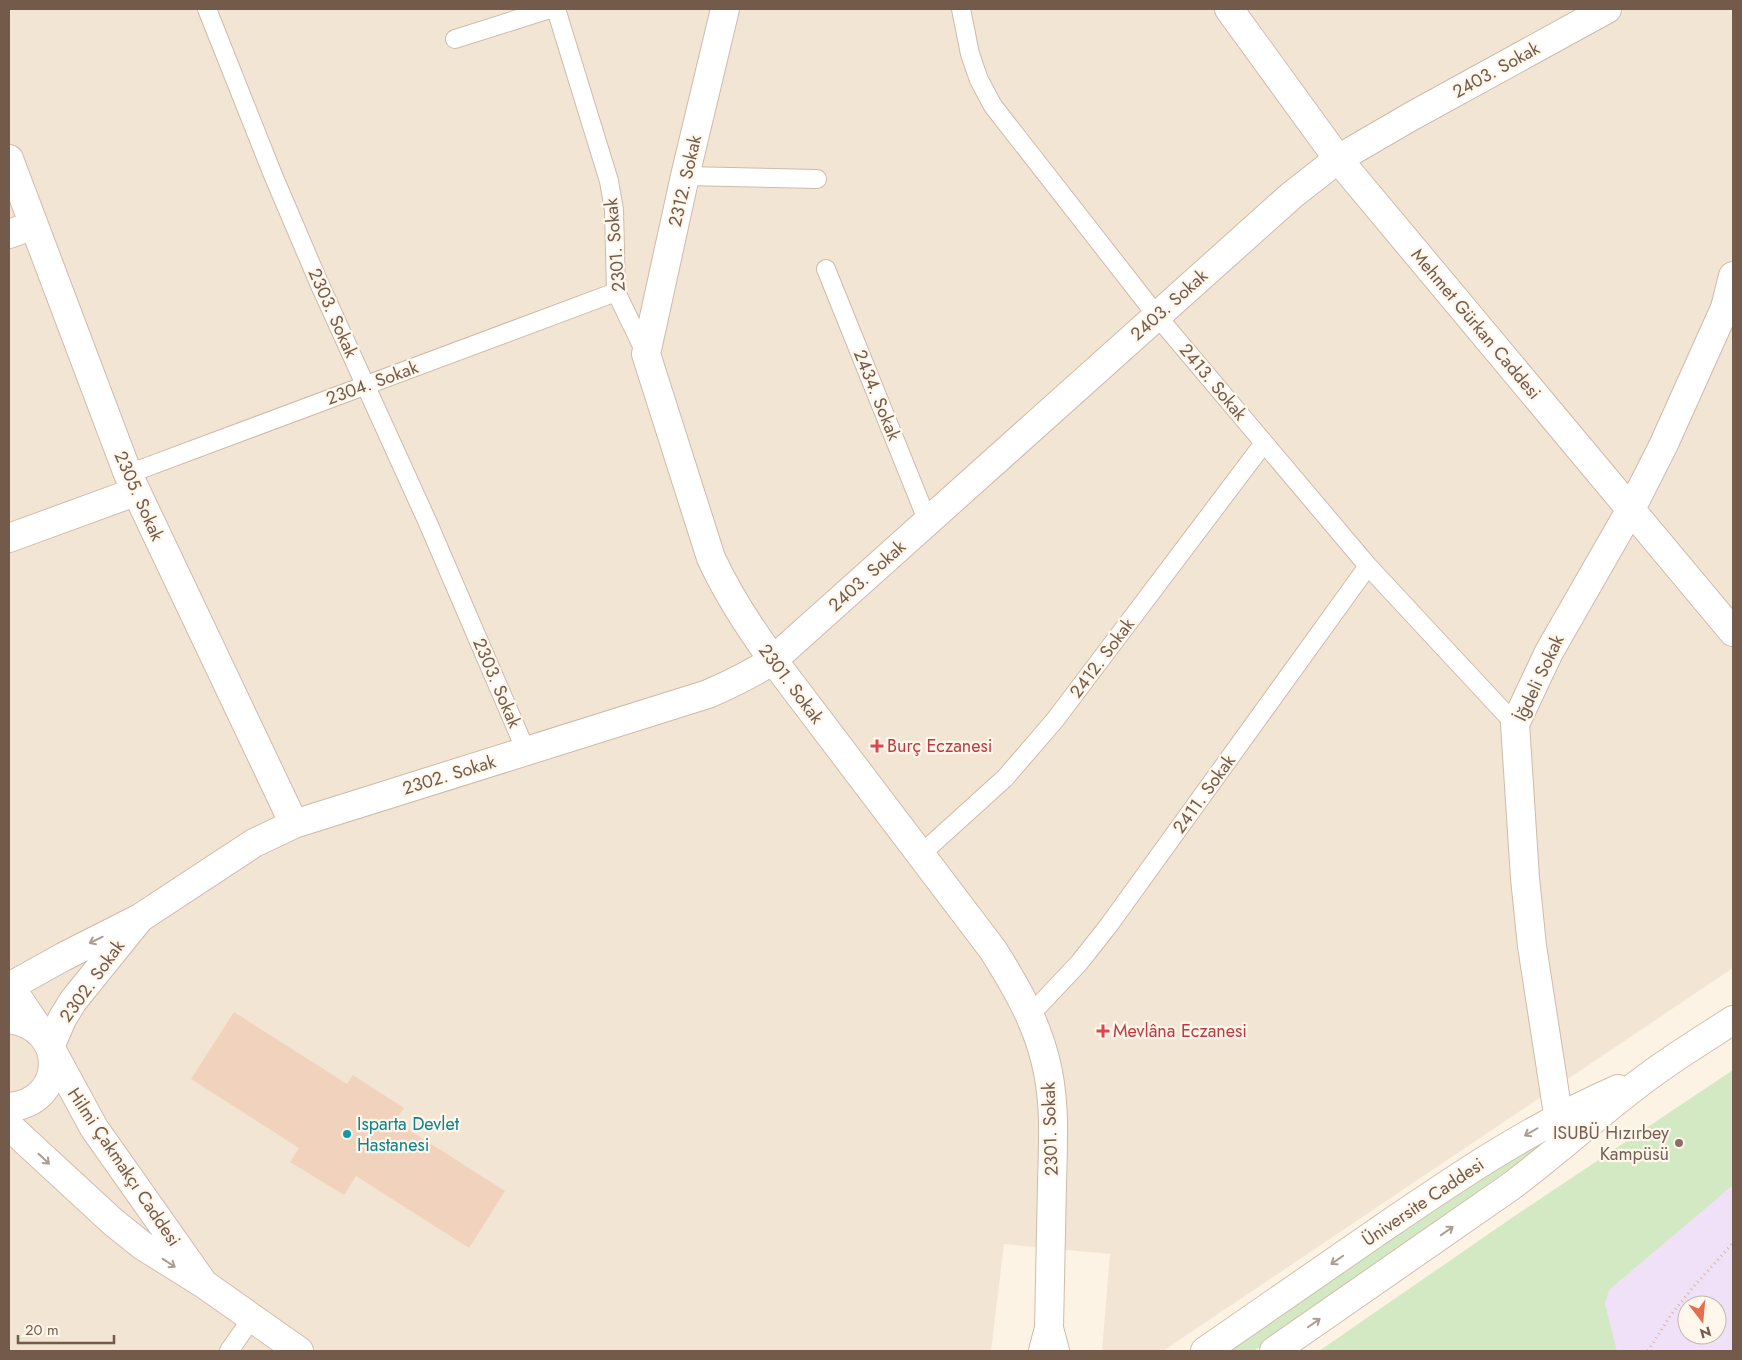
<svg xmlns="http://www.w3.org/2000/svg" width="1742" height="1360" font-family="Jost,sans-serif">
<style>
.residential{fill:#f3e5d3}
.education{fill:#f0e1f8;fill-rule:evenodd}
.green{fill:#d2e9c3}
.building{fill:#f1d2bd}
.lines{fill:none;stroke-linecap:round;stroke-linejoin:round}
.lane-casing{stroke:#cdbbab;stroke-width:20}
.street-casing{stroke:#cdbbab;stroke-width:30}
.secondary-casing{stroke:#d2bdab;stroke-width:30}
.path{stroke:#d6b6a0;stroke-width:3;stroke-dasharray:1 4;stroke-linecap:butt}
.lane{stroke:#fff;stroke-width:18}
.street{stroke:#fff;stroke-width:28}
.secondary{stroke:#fff;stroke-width:28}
.oneway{stroke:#ac9c92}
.health-dot{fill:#e0444e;stroke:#fff7eb;stroke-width:2}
.culture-dot{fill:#0f9aa8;stroke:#fff7eb;stroke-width:2}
.education-dot{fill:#8d6e63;stroke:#fff7eb;stroke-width:2}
.labels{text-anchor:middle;stroke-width:4.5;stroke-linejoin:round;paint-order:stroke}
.street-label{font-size:18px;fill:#745a4a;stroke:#fff7eb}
.health-label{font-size:18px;fill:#be3a42;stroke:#fff7eb;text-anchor:start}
.culture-label{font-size:18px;fill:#0d838f;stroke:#fff7eb;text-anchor:start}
.education-label{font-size:18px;fill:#785e54;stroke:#fff7eb;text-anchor:end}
</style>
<rect width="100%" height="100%" fill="#fcf3e5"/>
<path class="residential" d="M9,9H1733V968L1163,1351H1102L1110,1254L1004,1244L991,1351H9Z"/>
<path class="education" d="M1733,1070V1351H1419ZM1687,1305H1717V1335H1687Z"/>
<path class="green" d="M1733,1070V1185L1609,1290L1605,1304L1617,1351H1319L1516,1215Z
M1536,1141L1540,1147L1254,1351H1227Z"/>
<path class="building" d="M234,1012L347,1084L353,1075L404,1108L395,1121L505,1191L469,1248L356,1176L344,1195L290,1162L299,1148L191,1079Z"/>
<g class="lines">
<defs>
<path id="lane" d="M207,9L273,175L319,283L428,523L526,751
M556,9L609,181L614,210L616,292L646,354
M961,9L970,54L979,80L993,106L1157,316L1368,566L1515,724
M455,39L550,9
M685,176L817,179
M826,269L928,522
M128,474L616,292
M920,855L1005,778L1055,720L1264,443
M1030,1015L1079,963L1109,925L1368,566
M229,1351L252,1318"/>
<path id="street" d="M725,9L685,176L646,354L711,558C728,595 749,627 773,660L993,950C1015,985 1035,1019 1045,1059C1056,1100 1053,1142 1052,1184C1051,1232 1050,1280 1049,1328
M1229,9L1338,159L1733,632
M9,159L128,474L294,824
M9,234L34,225
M9,538L135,492
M140,918L254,843L294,824L708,694C731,684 752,674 773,660L1292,195L1338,159L1412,116L1607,9
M9,987L63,957L140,918L73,1001L62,1019L50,1047
M1562,1140L1532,946L1525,878L1515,724L1549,652L1631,509L1663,446L1725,308L1733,276
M1043,1351L1049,1328L1055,1351"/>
<path id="secondary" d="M9,985L41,1032
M9,1019C70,1028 65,1103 9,1107
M9,1126L113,1222L143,1246L204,1284L94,1128L50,1047
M204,1284L299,1351
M1205,1351C1262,1312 1319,1272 1377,1232C1456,1178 1529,1128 1618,1089
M1274,1351L1510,1187C1559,1151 1604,1108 1653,1073C1679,1054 1707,1037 1733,1020"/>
</defs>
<use href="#lane" class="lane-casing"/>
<use href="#street" class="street-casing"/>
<use href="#secondary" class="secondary-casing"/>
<path class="path" d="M1648,1351L1670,1316L1695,1285L1733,1243"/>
<use href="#lane" class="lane"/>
<use href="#street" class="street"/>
<use href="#secondary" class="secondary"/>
</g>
<defs><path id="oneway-shaft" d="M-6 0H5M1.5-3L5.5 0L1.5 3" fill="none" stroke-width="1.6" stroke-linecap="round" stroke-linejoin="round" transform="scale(1.25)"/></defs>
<g class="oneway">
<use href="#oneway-shaft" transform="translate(96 940) rotate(154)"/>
<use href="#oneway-shaft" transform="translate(1531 1132) rotate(150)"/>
<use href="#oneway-shaft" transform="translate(44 1159) rotate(44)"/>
<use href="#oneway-shaft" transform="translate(1447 1231) rotate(-35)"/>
<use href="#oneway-shaft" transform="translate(1337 1260) rotate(145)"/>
<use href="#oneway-shaft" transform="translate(169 1263) rotate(33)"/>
<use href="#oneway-shaft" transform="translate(1314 1323) rotate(-35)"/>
</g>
<g class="health-dot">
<path d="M874.5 738.5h5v5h5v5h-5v5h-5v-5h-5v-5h5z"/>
<path d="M1100.5 1023.5h5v5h5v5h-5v5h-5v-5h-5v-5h5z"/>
</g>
<circle class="culture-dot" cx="347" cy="1134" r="5"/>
<circle class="education-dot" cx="1679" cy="1143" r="5"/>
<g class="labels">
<g class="street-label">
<text transform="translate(1496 70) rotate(-29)" y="6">2403. Sokak</text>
<text transform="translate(685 181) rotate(-77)" y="6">2312. Sokak</text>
<text transform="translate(615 245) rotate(-95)" y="6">2301. Sokak</text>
<text transform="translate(1169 305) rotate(-42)" y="6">2403. Sokak</text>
<text transform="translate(333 313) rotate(66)" y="6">2303. Sokak</text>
<text transform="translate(1476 324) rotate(50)" y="6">Mehmet Gürkan Caddesi</text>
<text transform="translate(1213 382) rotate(50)" y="6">2413. Sokak</text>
<text transform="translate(372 383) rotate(-20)" y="6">2304. Sokak</text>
<text transform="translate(877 395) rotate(68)" y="6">2434. Sokak</text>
<text transform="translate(139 496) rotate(66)" y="6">2305. Sokak</text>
<text transform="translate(867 576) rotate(-42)" y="6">2403. Sokak</text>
<text transform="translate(1102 658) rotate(-53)" y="6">2412. Sokak</text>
<text transform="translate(1539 678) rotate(-65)" y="6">İğdeli Sokak</text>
<text transform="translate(497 683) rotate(67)" y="6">2303. Sokak</text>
<text transform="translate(791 684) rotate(53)" y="6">2301. Sokak</text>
<text transform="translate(449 775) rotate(-17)" y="6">2302. Sokak</text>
<text transform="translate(1204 794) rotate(-54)" y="6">2411. Sokak</text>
<text transform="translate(92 981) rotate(-54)" y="6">2302. Sokak</text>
<text transform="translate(1050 1129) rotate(-92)" y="6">2301. Sokak</text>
<text transform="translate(124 1167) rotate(56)" y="6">Hilmi Çakmakçı Caddesi</text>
<text transform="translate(1423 1202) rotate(-34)" y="6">Üniversite Caddesi</text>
</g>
<g class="health-label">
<text x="887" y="752">Burç Eczanesi</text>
<text x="1113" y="1037">Mevlâna Eczanesi</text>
</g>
<g class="culture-label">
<text x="357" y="1130">Isparta Devlet<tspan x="357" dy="21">Hastanesi</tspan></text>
</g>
<g class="education-label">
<text x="1669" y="1139">ISUBÜ Hızırbey<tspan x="1669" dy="21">Kampüsü</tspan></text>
</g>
</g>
<rect width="1742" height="1360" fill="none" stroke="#745a4a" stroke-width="20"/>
<g transform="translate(1702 1320) rotate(164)"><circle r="24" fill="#fff7eb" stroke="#c7b8ab"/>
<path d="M0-4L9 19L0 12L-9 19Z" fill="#e3704c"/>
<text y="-8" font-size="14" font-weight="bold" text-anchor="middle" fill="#745a4a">N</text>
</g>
<path d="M18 1335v8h96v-8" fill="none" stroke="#745a4a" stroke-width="2.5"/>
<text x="25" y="1335" font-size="15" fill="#745a4a" stroke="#fff7eb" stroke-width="4" paint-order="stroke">20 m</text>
</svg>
